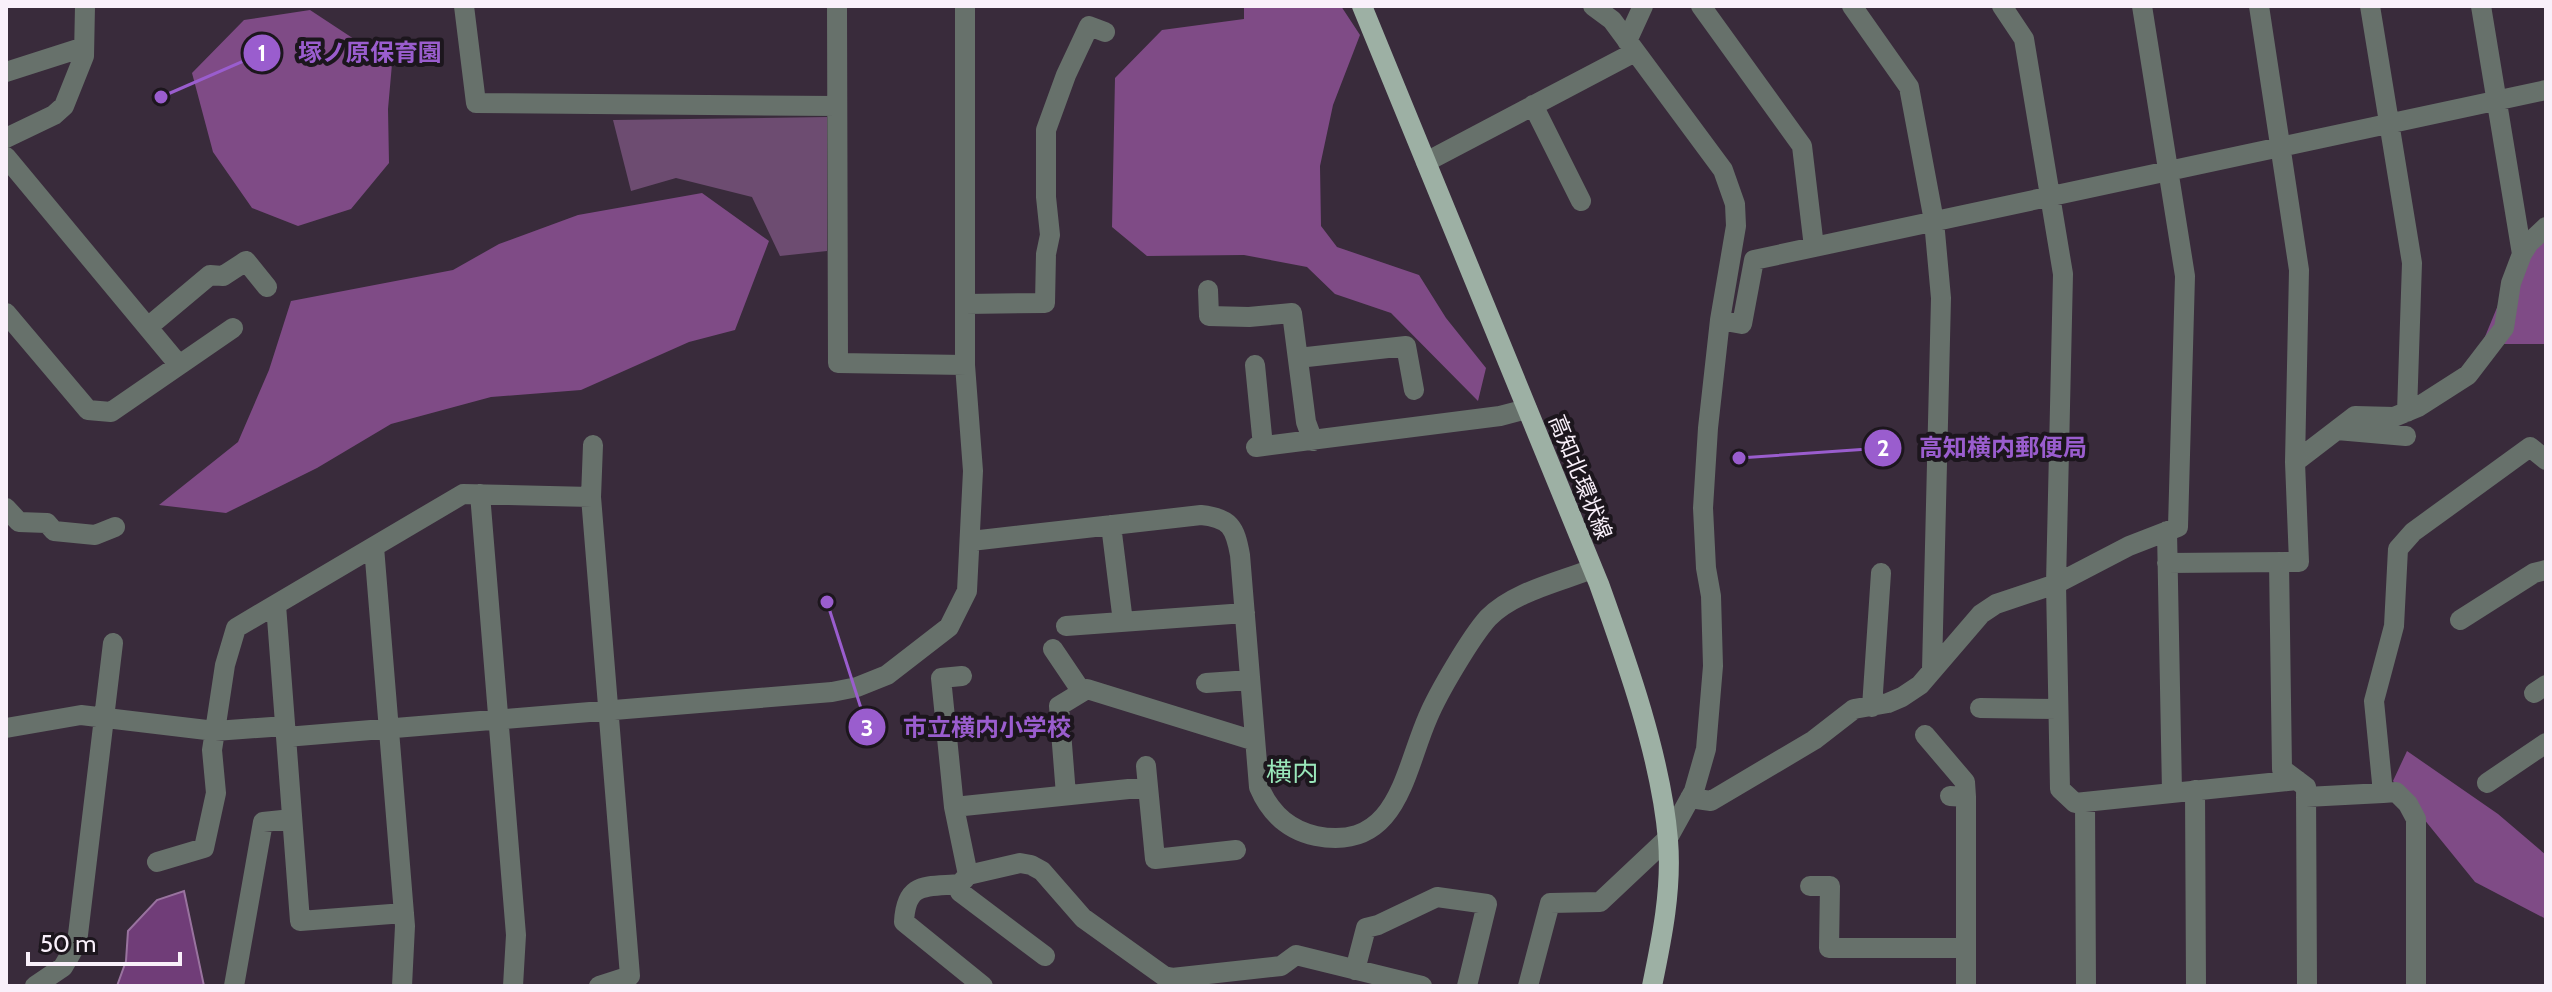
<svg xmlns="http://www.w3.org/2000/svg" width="2552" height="992" font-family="Cabin,'Noto Sans JP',sans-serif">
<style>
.green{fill:#6d4c71}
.forest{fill:#7f4b86}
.water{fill:#703d78;stroke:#99739f;stroke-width:2}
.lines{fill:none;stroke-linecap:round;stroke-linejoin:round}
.minor{stroke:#67716b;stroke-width:20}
.major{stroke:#9db0a4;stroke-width:20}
.labels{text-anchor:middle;stroke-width:8;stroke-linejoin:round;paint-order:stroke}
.street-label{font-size:22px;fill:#f9f0fa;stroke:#1c161d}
.quarter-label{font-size:26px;fill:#99e7ba;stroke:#1c161d}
.leader{fill:none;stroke:#9a5dce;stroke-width:3}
.callout-dot{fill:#9a5dce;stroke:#1c161d;stroke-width:3}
.mark-label{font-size:24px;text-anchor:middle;font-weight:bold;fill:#fff}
.callout-label{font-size:24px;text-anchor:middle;font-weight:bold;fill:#9a5dce;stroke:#1c161d;stroke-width:8;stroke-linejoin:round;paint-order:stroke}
</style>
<rect width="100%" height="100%" fill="#392b3b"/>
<path class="green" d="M827,117V251L780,256L752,197L676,178L631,191L613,120Z"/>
<path class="forest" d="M1244,6H1341L1360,35L1333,105L1320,166L1321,226L1337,247L1419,275L1446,318L1486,368L1478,401L1391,313L1335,294L1307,267L1244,255L1147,256L1112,227L1115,78L1162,30L1244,19Z
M310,10L392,64L388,109L389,163L351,209L298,226L252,208L213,152L192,73L244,20Z
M702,193L769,241L735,330L689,342L581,390L491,397L391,424L317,468L226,513L159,505L238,442L269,370L291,301L453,270L499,244L578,215Z
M2546,233V344H2482L2526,237Z
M2407,751L2498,814L2546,855V919L2475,882L2393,781Z"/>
<path class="water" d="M184,891L204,986H117L126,961L128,931L157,900Z"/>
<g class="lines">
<path class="minor" d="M464,6L476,103L837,106
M837,6L838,363L965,365
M1701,6L1802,146L1814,247
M1852,6L1909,87L1934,221L1941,298L1932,670
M2002,6L2024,39L2063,274L2056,584L2060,789L2075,803L2297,780
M2370,6L2412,263L2407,412
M2481,6L2522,254
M1627,41L1643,6
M6,72L84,47
M1533,105L1581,201
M6,138L54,115L64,106L84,56L85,6
M6,157L179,365
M1426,162L1635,52
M1208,290L1209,316L1249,317L1292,313L1306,422L1313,441
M965,304L1045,303L1046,254L1050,235L1046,197V130L1066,75L1089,26L1105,32
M6,313L88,410L111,412L233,328
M1720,320L1742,324L1754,260L2546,90
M148,327L210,275L223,276L246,261L267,287
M1298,358L1406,346L1414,390
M1255,365L1263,446
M2337,430L2406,436
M593,445L591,497L630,976L599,986
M1256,447L1500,416L1527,409
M2295,462L2355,416L2394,417L2418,407L2468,375L2504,328L2511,283L2522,254L2529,243L2546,227
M480,494L516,935L513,986
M6,508L19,522L47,523L54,531L95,535L115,527
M1111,525L1123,622
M2167,531L2172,792
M971,541L1201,515C1230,518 1235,527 1240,555L1259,787C1270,813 1288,830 1316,836C1398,852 1404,771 1428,717C1438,693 1471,637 1488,618C1513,592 1559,582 1592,569
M374,547L405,926L402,986
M2279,562L2282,769L2306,787L2307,986
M2167,563L2299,562L2295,462L2299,270L2259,6
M276,605L300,921L404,913
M2460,620L2534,573L2546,570
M1066,626L1245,613
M1053,649L1082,692
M962,676L941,678L954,807L968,875L1020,863L1031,865L1042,871L1083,918L1164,976L1172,978L1281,966L1296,955L1422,986
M1206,683L1250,680
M2534,693L2546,685
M1872,707L1881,573
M1980,708L2058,709
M6,728L81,715L215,731L285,726
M1925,735L1965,782L1966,797
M286,737L832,692L857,687L887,675L949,627L967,591L973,471L965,365V6
M1146,766L1155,859L1236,850
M2487,783L2546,743
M2195,790L2196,986
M2383,793L2396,792L2408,804L2416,819V986
M1066,795L1059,706L1087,689L1255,741
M1950,796L1966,797V986
M2306,797L2383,793L2374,701L2394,626L2398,549L2413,532L2530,447L2546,460
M1690,798L1711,801L1814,740L1854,709L1888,703L1902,697L1920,685L1981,614L1996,604L2056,584L2129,546L2178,527L2185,276L2142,6
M2085,802L2086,986
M954,807L1148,787
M157,862L204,848L216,793L212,750L215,731L225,665L236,628L463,494L591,497
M968,875L960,884C926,887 906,881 904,922L983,986
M960,884V892L1045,956
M1810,886H1830L1829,948H1966
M1355,970L1366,928L1378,925L1437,897L1487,904L1467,986
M35,986L63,967L77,943L113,643
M234,986L263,822L292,819
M1528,986L1550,903L1600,902L1668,838L1694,791L1706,749L1713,666L1711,596L1706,568L1703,508L1708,428L1720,320L1736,226L1735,204L1723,170L1612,20L1593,6"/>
<path class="major" d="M1362,6L1599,584C1627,662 1661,757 1668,840C1672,889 1662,938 1652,986"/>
</g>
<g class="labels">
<g class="street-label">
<text transform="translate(1581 477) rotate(68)" y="8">高知北環状線</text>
</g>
<g class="quarter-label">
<text x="1292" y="781">横内</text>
</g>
</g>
<path class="leader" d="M161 97L262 53M1739 458L1883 448M827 602L867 727"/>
<g class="callout-dot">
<circle cx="161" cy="97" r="8"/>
<circle cx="1739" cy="458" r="8"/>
<circle cx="827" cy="602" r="8"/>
<circle cx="262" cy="53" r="20"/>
<circle cx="1883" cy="448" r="20"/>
<circle cx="867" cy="727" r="20"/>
</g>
<g class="mark-label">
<text x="262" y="61">1</text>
<text x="1883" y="456">2</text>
<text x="867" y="736">3</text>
</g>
<g class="callout-label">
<text x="370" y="61">塚ノ原保育園</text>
<text x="2003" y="456">高知横内郵便局</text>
<text x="987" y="736">市立横内小学校</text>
</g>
<rect width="2552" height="992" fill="none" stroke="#f9f0fa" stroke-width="16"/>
<path d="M28 952v12h152v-12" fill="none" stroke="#f9f0fa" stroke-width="4"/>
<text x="40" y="952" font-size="24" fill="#f9f0fa" stroke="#1c161d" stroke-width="6" paint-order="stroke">50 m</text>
</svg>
